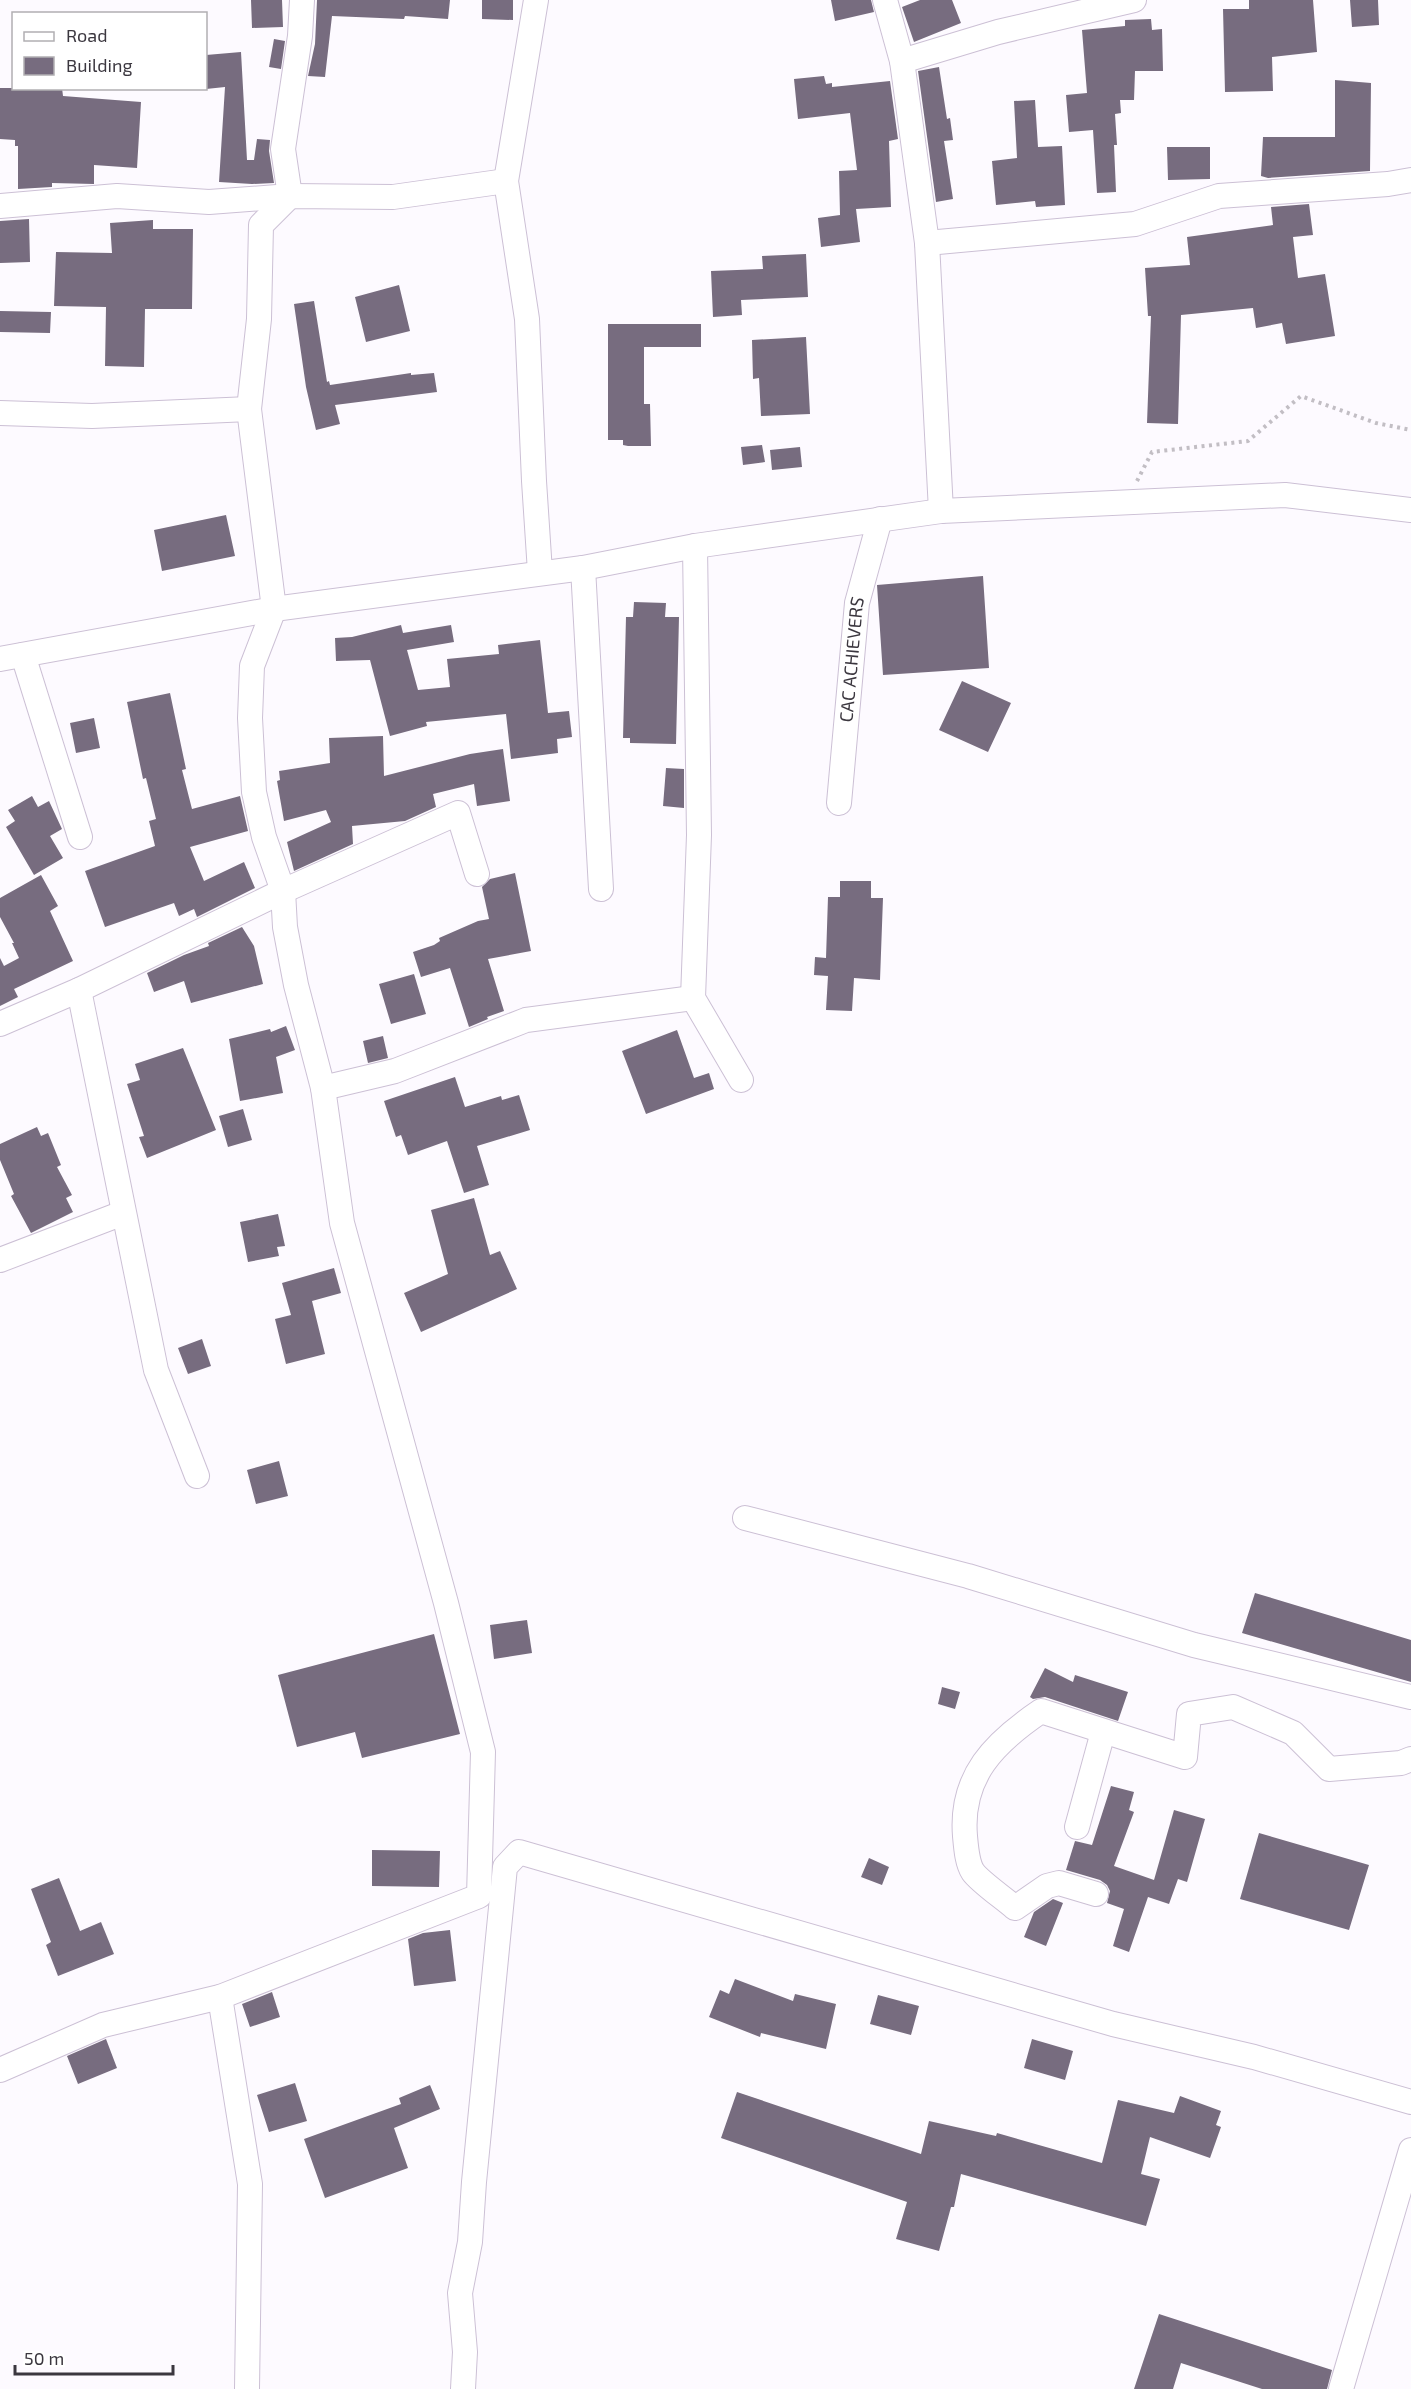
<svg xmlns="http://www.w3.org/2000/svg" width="1411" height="2389" font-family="'Exo 2',sans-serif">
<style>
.building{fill:#776c7f}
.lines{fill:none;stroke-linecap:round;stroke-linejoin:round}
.minor-casing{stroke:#ccc0d5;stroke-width:26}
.path{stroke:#c2bec4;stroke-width:4;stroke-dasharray:3 4.5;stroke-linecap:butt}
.minor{stroke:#fff;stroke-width:24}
.labels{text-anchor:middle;stroke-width:6;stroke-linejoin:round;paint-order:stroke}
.street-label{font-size:18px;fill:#3b373f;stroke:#fff}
</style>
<rect width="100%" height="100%" fill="#fdfaff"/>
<path class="building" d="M251,0H282L283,27L252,28Z
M317,0H450L448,19L405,16L404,19L332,16L325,77L308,76L315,44Z
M482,0H513V20L482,19Z
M831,0H871L874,12L835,21Z
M920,0H952L961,23L914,42L902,7Z
M1249,0H1313L1317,52L1272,57L1273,91L1225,92L1223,9H1249Z
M1350,0H1378L1379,25L1352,27Z
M1151,19L1152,30L1162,29L1163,71H1135L1134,100H1120L1121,113L1115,114L1117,145H1114L1116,192L1097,193L1093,130L1069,132L1066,95L1087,93L1082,30L1125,26V20Z
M274,39L285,41L281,69L269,67Z
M241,52L247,160H254L257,139L270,140L269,151L274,183L252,184L219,182L225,87L206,89V55Z
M939,67L947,119L950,118L953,140L944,141L953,199L936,202L918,71Z
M824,76L826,84L832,83V87L890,81L898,139L889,141L891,207L856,209L860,242L821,247L818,218L840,215L839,171L857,170L850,113L798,119L794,79Z
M1335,80L1371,83L1370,171L1268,178L1261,176L1263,137H1335Z
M0,88H62L63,96L141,102L137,168L94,165V184L52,183V187L18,189V146H15V140L0,139Z
M1035,100L1038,147L1062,146L1065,205L1036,207L1035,201L996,205L992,161L1017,158L1014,101Z
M1167,147H1210V179L1168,180Z
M1309,204L1313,235L1293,237L1298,278L1325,274L1335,336L1286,344L1282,323L1256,328L1253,308L1181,315L1178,424L1147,423L1151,316H1148L1145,268L1190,265L1187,237L1273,225L1271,207Z
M29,219L30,262L0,263V221Z
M153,220V229H193L192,309H145L144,367L105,366L106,307L54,306L56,252L112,253L110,223Z
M806,254L808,297L741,300L742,315L713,317L711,271L763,269L762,256Z
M399,285L410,331L366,342L355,297Z
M314,301L327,382L329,381L330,385L411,373V375L434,373L437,392L335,405L340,424L316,430L306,387L294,304Z
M0,311L51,312L50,333L0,332Z
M608,324H701V347H644V404H650L651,446H628L623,445V440H608Z
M806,337L810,414L761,416L759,378L753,379L752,340Z
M762,445L765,462L743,465L741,447Z
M800,447L802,467L772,470L770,450Z
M226,515L235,556L162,571L154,530Z
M983,576L989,668L883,675L877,585Z
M634,602L666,603L665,617H679L676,744L630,743V738H623L626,617H633Z
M401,625L403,633L451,625L454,642L407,650L418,690L450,687L447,659L499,654L498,645L540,640L548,713L569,711L572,737L557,739L558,753L511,759L506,714L426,722L427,726L390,736L370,660L336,661L335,638L352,637Z
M962,681L1011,703L988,752L939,730Z
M170,693L186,769L182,770L192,809L240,796L248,831L190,847L204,881L244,862L255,888L197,917L194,909L179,916L174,903L105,927L85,871L155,846L149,821L156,819L146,778L143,779L127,702Z
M94,718L100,748L76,753L70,723Z
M383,736L384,776L470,754L503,749L510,801L477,806L474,784L433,794L436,807L405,821L352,826L353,844L294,871L287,842L331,822L326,810L284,821L277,781L280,780L279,771L330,763L329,738Z
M666,768L684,769V808L663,806Z
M32,796L38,807L49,801L62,829L50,836L63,858L34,875L6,827L15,821L8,810Z
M515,873L531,951L488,959L504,1011L487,1017L488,1019L469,1027L450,968L421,977L413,952L434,945L440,941L439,938L478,921L489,919L482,887L490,879Z
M41,875L58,906L50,911L73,961L14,989L18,997L0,1006V958L4,966L19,958L12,943H14L0,917V898Z
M840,881H871V898H883L880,980L854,978L852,1011L826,1010L828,976L814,975L815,957L826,958L828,897H840Z
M242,927L254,946L263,984L191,1003L184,981L154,992L147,973L184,955L209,946L208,943Z
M414,974L426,1014L391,1024L379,984Z
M286,1026L295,1050L276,1057L283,1093L240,1101L229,1039L270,1029L271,1032Z
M677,1030L694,1078L709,1073L714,1089L646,1114L622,1051Z
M383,1036L388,1058L368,1063L363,1041Z
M183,1048L216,1130L147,1158L139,1137L144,1136L127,1084L140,1080L135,1064Z
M455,1077L465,1107L501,1096L502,1100L519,1095L530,1130L477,1146L489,1185L464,1193L447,1141L408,1155L401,1135L396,1137L384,1101Z
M243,1109L252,1140L228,1147L219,1116Z
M37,1127L41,1136L48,1133L61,1165L57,1167L72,1195L66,1198L73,1212L31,1233L11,1196L14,1194L0,1160V1144Z
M474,1198L490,1255L500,1251L517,1289L421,1332L404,1293L448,1274L431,1210Z
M278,1214L285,1246L277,1247L279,1256L248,1262L240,1222Z
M334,1268L341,1293L312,1301L325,1354L286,1364L275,1319L291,1315L282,1283Z
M202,1339L211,1366L188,1374L178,1348Z
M279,1461L288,1496L256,1504L247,1470Z
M1255,1593L1411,1640V1682L1242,1633Z
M527,1620L532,1653L494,1659L490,1625Z
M434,1634L460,1734L362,1758L355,1732L297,1747L278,1675Z
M1045,1668L1073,1682L1075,1675L1128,1692L1118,1721L1045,1697L1033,1699L1030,1697Z
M942,1687L960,1692L955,1709L938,1704Z
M1111,1786L1134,1792L1129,1810L1134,1812L1114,1866L1154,1880L1174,1810L1205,1819L1187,1882L1178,1879L1169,1904L1148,1897L1129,1952L1113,1946L1124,1909L1107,1903L1110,1891L1107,1885L1100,1880L1066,1870L1075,1841L1092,1845Z
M1259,1833L1369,1865L1349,1930L1240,1899Z
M372,1850L440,1851L439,1887L372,1886Z
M869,1858L889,1867L882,1885L861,1877Z
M59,1878L80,1931L101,1922L114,1954L58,1976L46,1945L51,1942L31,1889Z
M1053,1899L1063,1903L1046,1946L1024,1937L1034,1912Z
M450,1930L456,1981L414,1986L408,1939L423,1933Z
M735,1979L793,2001L795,1994L836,2004L826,2049L761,2033L760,2037L709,2017L720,1990L729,1994Z
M272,1992L280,2017L250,2027L242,2004Z
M878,1995L919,2006L911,2035L870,2024Z
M106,2039L117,2068L78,2084L67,2056Z
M1032,2039L1073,2051L1065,2080L1024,2068Z
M295,2083L307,2121L269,2132L257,2095Z
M430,2085L440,2109L394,2128L408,2168L325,2198L304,2139L401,2104L399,2098Z
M737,2092L921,2154L929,2121L996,2136L997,2133L1102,2163L1118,2100L1174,2113L1180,2096L1221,2111L1216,2125L1221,2127L1210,2158L1150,2137L1141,2174L1160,2179L1146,2226L961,2174L954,2207H951L939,2251L896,2239L907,2202L721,2138Z
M1159,2314L1332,2370L1327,2389H1262L1181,2363L1173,2389H1134Z"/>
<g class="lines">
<defs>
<g id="minor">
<path d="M536,0L506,181L527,319L534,481L540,572"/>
<path d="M885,0L902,61L927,243L941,511"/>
<path d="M902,61L998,32L1134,0"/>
<path d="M290,196L283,149L300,36L302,0"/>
<path d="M0,206L117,196L209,202L290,196L393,197L506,181"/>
<path d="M927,243L1135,224L1219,196L1388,184L1411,180"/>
<path d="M0,413L92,416L249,409"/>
<path d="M695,546L699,835L693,998L741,1080"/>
<path d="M583,568L601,889"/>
<path d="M23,655L80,837"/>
<path d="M0,659L274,609L583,568L695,546L941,511L1285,495L1411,510"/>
<path id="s1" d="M839,803L857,603L880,519"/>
<path d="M79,990L156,1370L197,1476"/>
<path d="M0,1024L79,990L283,891L458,813L477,874"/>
<path d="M323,1088L395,1071L526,1020L693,998"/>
<path d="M0,1260L123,1213"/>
<path d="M745,1518L968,1576L1194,1645L1411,1697"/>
<path d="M1077,1827L1103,1732"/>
<path d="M1096,1894L1059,1883L1047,1886L1015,1908C1005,1899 980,1882 973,1872C967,1863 966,1847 965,1836C960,1776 995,1742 1041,1711L1185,1757L1189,1714L1233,1707L1293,1733L1329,1769L1401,1763L1411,1759"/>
<path d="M220,1997L250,2184L247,2389"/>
<path d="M0,2070L103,2025L220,1997L479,1896L483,1752L446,1603L342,1223L323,1088L296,985L285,927L283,891L264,837L254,792L250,718L252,666L274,609L249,409L259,319L261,225L290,196"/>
<path d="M463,2389L465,2352L460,2293L470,2242L474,2182L505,1867L519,1852L1113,2024L1254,2057L1411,2102"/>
<path d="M1341,2389L1411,2150"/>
</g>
</defs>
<use href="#minor" class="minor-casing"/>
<path class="path" d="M1137,481L1152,452L1248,441L1301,396L1376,423L1411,430"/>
<use href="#minor" class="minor"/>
</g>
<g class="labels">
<g class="street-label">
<text dy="6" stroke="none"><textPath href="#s1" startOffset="144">CAC ACHIEVERS</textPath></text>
</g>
</g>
<rect x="12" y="12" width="195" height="78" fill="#ffffff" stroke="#b1afb2" stroke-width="1.5"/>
<rect x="24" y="32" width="30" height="9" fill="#ffffff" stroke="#b1afb2" stroke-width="1.5"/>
<text x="66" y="42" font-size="18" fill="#3b373f">Road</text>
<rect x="24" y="57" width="30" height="18" fill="#776c7f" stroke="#b1afb2" stroke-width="1.5"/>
<text x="66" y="72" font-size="18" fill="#3b373f">Building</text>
<path d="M15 2365v9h158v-9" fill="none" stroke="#3b373f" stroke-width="3"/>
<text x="24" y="2365" font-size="18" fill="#3b373f" stroke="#ffffff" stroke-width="4.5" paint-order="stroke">50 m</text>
</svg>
